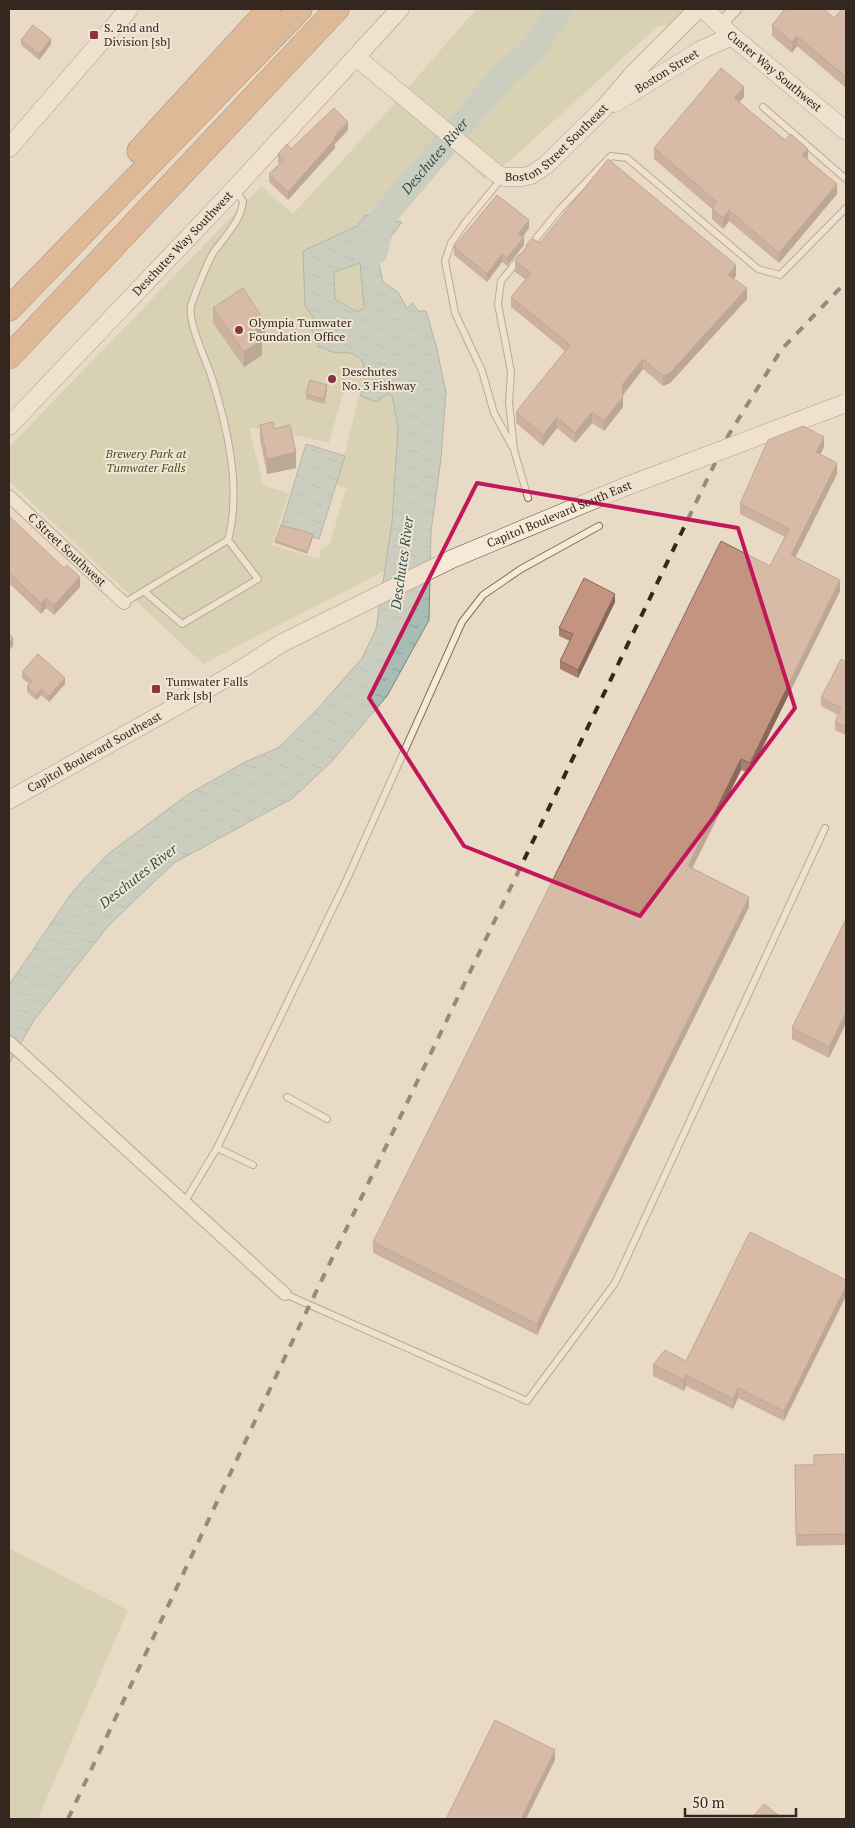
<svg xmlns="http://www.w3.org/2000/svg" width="855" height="1828" font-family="'PT Serif',serif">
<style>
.green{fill:#c6c69b;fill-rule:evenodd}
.water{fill:url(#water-ripples);stroke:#6e8a80;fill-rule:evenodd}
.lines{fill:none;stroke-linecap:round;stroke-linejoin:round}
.river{stroke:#a7bdb4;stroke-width:26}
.lane-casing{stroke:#826d5d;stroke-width:8}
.street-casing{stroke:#826d5d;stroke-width:14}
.secondary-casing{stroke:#644e41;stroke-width:19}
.highway-casing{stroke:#503c31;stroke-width:25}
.lane{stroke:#f5e9d8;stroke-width:6}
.street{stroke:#f5e9d8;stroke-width:12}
.secondary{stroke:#f5e9d8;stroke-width:18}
.highway{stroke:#cf9160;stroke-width:24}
.rail{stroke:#342720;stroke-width:4;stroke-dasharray:9 9;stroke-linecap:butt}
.secondary-bridge-casing{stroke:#644e41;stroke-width:19;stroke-linecap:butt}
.secondary-bridge{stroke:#f5e9d8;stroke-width:18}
.wall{fill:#a87f6e}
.shaded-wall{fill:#88685a}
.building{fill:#c39480;stroke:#88685a}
.marked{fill:none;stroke:#c2185b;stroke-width:4;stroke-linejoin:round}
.poi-dot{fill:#8a343f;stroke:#f1e5d4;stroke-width:2}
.labels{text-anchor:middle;stroke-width:4;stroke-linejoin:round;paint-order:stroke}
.poi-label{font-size:12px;fill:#342720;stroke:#f1e5d4;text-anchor:start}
.street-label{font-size:12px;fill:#342720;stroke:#f1e5d4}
.park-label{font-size:12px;font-style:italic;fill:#494e29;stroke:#f1e5d4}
.water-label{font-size:14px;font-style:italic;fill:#31524c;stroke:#f1e5d4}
</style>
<defs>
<pattern id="water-ripples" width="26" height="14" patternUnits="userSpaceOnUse" patternTransform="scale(1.25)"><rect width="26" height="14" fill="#a7bdb4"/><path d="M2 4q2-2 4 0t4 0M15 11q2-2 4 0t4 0" fill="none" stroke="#90a29a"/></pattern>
</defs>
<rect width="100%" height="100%" fill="#e9dac6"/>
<path class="green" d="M476,9H728L657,27L513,158L485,179L447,145L382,218L373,257L411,382L402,562L203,664L9,481V447L261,186L293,214L393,105ZM346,383L361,388L337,485L346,488L330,544L321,549L319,559L272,545L289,493L263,485L249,427L305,437L329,443Z
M9,1548L128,1610L38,1819H9Z"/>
<path class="water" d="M366,215L402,222L377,256L383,282L398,292L407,308L413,303L418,311H426L436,345L446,392L441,459L431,532L429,620L387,696L331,762L293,798L174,863L109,925L34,1020L9,1064V985L73,891L108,854L187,795L245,762L278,748L314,713L362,658L376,629L392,522L398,427L392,396L388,394L376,402L361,396C364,382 371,361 353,354C346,351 339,354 333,352C327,351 325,347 318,347V338L312,331L313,317L305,306L303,251L357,226ZM360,263L364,308L357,312L335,299L334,272Z
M306,444L345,456L319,539L281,527Z"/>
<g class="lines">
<path class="river" id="s1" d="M375,252L382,218L504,75L534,49L560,9"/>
<defs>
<path id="lane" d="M763,107L846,179
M502,178L465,223L451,243L445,261L455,313L482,371L494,413L512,446
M530,246L560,209L611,156L627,158L758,269L780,275L846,208
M520,258L501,281L498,304L511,372L509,402L514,450L528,498
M145,592L182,624L258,579L228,540
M124,603L228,540C242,488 227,425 211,375C205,358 188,323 191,306C194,295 208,262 213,253C224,237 241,222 243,201L235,190
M287,1097L327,1119
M217,1148L253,1165
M184,1203L217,1148L347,879L462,622L483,595L521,569L599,526
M285,1294L527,1401L615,1283L825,828"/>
<g id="street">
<path d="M720,25L735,9"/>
<path id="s2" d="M9,496L124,603"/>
<path d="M9,1042L285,1294"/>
</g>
<g id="secondary">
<path id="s3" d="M704,9L732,36L846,131"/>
<path id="s4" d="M356,57L496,173L504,177H522L531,175L546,165L603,109L634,73L698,9"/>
<path id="s5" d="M615,103L701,50L732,36"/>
<path d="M9,148L129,9"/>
<path id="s6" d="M9,426L226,198L400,9"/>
<path id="s7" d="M9,800L232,675L282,643"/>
</g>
<path id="highway" d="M139,151L269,9
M9,309L300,9
M9,357L337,9"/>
</defs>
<use href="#lane" class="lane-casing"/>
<use href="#street" class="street-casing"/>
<use href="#secondary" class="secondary-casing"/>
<use href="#highway" class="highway-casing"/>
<use href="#lane" class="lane"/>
<use href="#street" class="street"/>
<use href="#secondary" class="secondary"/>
<use href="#highway" class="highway"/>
<path class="rail" d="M68,1819L301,1323L728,436L781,350L846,282"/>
<defs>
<g id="secondary-bridge">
<path id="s8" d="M282,643L452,559L622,488L846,403"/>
</g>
</defs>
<use href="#secondary-bridge" class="secondary-bridge-casing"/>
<use href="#secondary-bridge" class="secondary-bridge"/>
</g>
<path class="wall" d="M846,9V88L797,46L792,53L772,36V25L787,11L834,18Z
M21,40L51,44L39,60L21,45Z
M744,97L739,102L808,159L837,194L779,263L729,221L723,229L712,219V209L654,159V148Z
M348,130L335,144V148L288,200L269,182V174L279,164L278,162V154Z
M529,228L523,237L524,245L507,266L502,262L487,282L454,255V247Z
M540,243L736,276L734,279L747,299L670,383L663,386L643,369L623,395V407L604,431L592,423L575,443L557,428L543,446L516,423V412L565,351L511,307V297L526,280L515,272V261Z
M213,308L265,337L262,339V355L244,367L213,323Z
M327,390L324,404L306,399V394Z
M260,425L274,429L296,468L267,474L260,440Z
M824,447L820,454L837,474L795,558L840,591L750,773L741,770L692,868L749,907L537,1335L373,1253V1242L770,566L785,537L740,514V504Z
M9,516L80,587L54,615L46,608L41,614L9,583Z
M313,537L307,554L275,543V541Z
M615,602L578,678L560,669V661L570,641L559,636V628Z
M846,662V735L835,730V722L838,715L821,706V698Z
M22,672L65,684L49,702L41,695L36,700L27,692V686L29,684L22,678Z
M846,919V1023L829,1058L792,1039V1028Z
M846,1280V1296L784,1421L738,1398L733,1409L686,1386L684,1391L653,1376V1365L686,1361Z
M844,1464H846V1545L796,1546L795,1465Z"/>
<path class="shaded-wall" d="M797,36V46L792,53V42Z
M51,39V44L39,60V54Z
M744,87V97L734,108V98Z
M348,122V130L335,144V148L288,200V192L334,137Z
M808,149V159L802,155Z
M837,184V194L779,263V253Z
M729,210V221L723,229V218Z
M529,220V228L518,242V234Z
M524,237V245L507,266V258Z
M502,254V262L487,282V274Z
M736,265V276L728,285V275Z
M747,288V299L670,383L663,386V376Z
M265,322V337L255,344V329Z
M262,340V355L244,367V352Z
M643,359V369L622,396V385Z
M327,385V390L324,404V399Z
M623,397V407L604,431V421Z
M592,412V423L575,443V433Z
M557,417V428L543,446V435Z
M824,437V447L816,463V452Z
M296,452V468L267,474V459Z
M837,463V474L791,566V555Z
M313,534V537L307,554V552Z
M80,577V587L54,615V605Z
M840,580V591L750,773V763Z
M615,594V602L578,678V670Z
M46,598V608L41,614V603Z
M13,638V646L9,651V643Z
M65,678V684L49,702V696Z
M41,689V695L36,700V695Z
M741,759V770L688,877V866Z
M749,897V907L537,1335V1324Z
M846,1012V1023L829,1058V1047Z
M846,1286V1296L784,1421V1411Z
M686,1375V1386L684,1391V1380Z
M738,1388V1398L733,1409V1399Z
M555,1750V1760L526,1819H521Z"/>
<path class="building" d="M785,9L787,11L788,9H824L834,18L842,9H846V77L797,36L792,42L772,25Z
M33,25L51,39L39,54L21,40Z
M721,68L744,87L734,98L785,140L791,134L808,149L802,155L837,184L779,253L729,210L723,218L712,209L717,202L654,148Z
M334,108L348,122L334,137L335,139L288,192L269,174L284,160L278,154L287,144L291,149Z
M608,159L736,265L728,275L747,288L670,373L663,376L643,359L622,385L623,397L604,421L592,412L575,433L557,417L543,435L516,412L570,345L511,297L531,273L515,261L533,239L540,243Z
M497,195L529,220L518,234L524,237L507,258L502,254L487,274L454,247Z
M243,288L265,322L255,329L262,340L244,352L213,308Z
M310,380L327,385L324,399L306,394Z
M273,422L274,429L290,425L296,452L267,459L260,425Z
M803,426L824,437L816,452L837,463L791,555L840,580L750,763L741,759L688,866L749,897L537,1324L373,1242L721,541L770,566L789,529L740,504L768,440Z
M9,516L64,568L67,565L80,577L54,605L46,598L41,603L9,573Z
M281,525L313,534L307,552L275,541Z
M584,578L615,594L578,670L560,661L573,634L559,628Z
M9,634L13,638L9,643Z
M38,654L65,678L49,696L41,689L36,695L27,686L32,681L22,672Z
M841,659L846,662V727L835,722L841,708L821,698Z
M846,919V1012L829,1047L792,1028Z
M750,1232L846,1280V1286L784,1411L738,1388L733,1399L686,1375L684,1380L653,1365L665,1350L686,1361Z
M844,1454V1464H846V1534L796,1535L795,1465H814V1455Z
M495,1720L555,1750L521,1819H446Z
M764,1804L783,1819H751Z"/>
<path d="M0 0H855V1828H0ZM477,483L738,528L795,708L640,916L464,846L369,698Z" fill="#e9dac6" fill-opacity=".55" fill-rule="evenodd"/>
<path class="marked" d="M477,483L738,528L795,708L640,916L464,846L369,698Z"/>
<g class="poi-dot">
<rect x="89" y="30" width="10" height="10" rx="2.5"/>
<circle cx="239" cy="330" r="5"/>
<circle cx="332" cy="379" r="5"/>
<rect x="151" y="684" width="10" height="10" rx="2.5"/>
</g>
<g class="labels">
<g class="poi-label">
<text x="104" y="32">S. 2nd and<tspan x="104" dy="14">Division [sb]</tspan></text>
<text x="249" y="327">Olympia Tumwater<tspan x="249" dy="14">Foundation Office</tspan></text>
<text x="342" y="376">Deschutes<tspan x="342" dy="14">No. 3 Fishway</tspan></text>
<text x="166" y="686">Tumwater Falls<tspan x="166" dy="14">Park [sb]</tspan></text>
</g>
<g class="street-label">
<text dy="4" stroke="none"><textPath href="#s5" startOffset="61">Boston Street</textPath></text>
<text dy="4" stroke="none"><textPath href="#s3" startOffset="94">Custer Way Southwest</textPath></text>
<text dy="4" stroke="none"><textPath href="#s4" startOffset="256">Boston Street Southeast</textPath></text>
<text dy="4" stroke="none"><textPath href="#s6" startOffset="252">Deschutes Way Southwest</textPath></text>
<text dy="4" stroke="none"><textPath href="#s8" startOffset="306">Capitol Boulevard South East</textPath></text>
<text dy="4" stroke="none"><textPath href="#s2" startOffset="79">C Street Southwest</textPath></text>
<text dy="4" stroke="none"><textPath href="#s7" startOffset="98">Capitol Boulevard Southeast</textPath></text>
</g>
<g class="park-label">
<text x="146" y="458">Brewery Park at<tspan x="146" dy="14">Tumwater Falls</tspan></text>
</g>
<g class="water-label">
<text dy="5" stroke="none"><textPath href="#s1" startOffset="116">Deschutes River</textPath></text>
<text transform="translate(402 563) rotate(-82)" y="5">Deschutes River</text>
<text transform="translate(138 876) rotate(-38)" y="5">Deschutes River</text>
</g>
</g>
<rect width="855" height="1828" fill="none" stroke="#342720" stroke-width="20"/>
<path d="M685 1808v8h111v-8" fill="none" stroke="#342720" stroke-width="2.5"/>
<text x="692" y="1808" font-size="15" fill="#342720" stroke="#f1e5d4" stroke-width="4" paint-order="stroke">50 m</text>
</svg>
